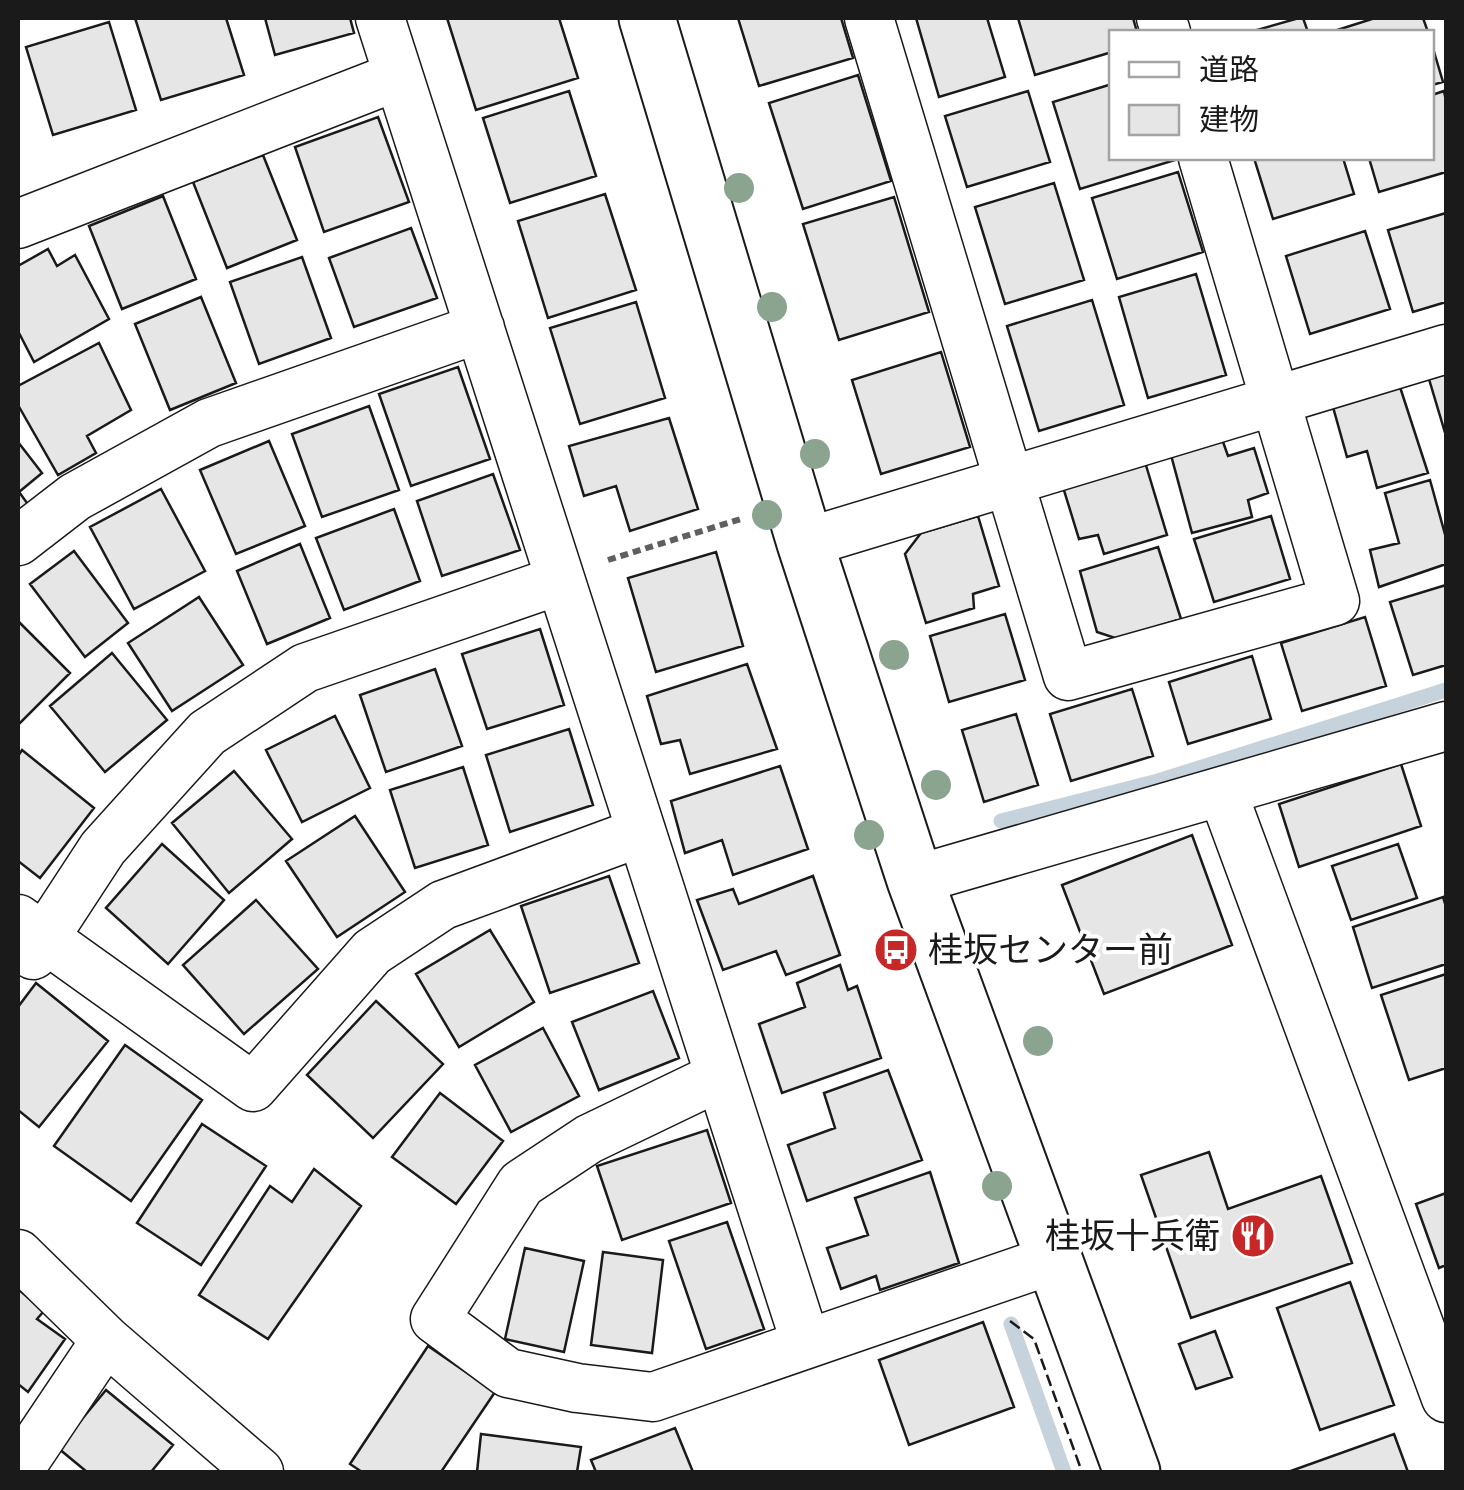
<svg xmlns="http://www.w3.org/2000/svg" width="1464" height="1490" font-family="'Public Sans','Noto Sans JP',sans-serif">
<style>
.lines{fill:none;stroke-linecap:round;stroke-linejoin:round}
.stream{stroke:#c6d2dc;stroke-width:15}
.building{fill:#e6e6e6;stroke:#1a1a1a;stroke-width:2.5}
.minor-casing{stroke:#1a1a1a;stroke-width:51}
.tertiary-casing{stroke:#1a1a1a;stroke-width:59}
.path{stroke:#5f5f5f;stroke-width:6;stroke-dasharray:8 5;stroke-linecap:butt}
.minor{stroke:#fff;stroke-width:48}
.tertiary{stroke:#fff;stroke-width:55}
.fence{stroke:#1a1a1a;stroke-width:2.5;stroke-dasharray:12 5;stroke-linecap:butt}
.tree{fill:#8aa48f}
.labels{text-anchor:middle;stroke-width:8;stroke-linejoin:round;paint-order:stroke}
.poi-label{font-size:35px;fill:#1a1a1a;stroke:#fff;text-anchor:start}
</style>
<rect width="100%" height="100%" fill="#fff"/>
<g class="lines">
<path class="stream" d="M1001,821L1158,781L1446,690
M1011,1324L1064,1472"/>
</g>
<path class="building" d="M135,18H226L244,75L161,100Z
M265,18H350L354,33L275,55Z
M447,18H559L578,78L476,110Z
M738,18H841L853,58L759,86Z
M916,18H987L1005,77L939,97Z
M1018,18H1133L1137,32H1112V52L1035,75Z
M1299,18H1303L1308,32H1250Z
M1375,18H1423L1428,32H1331Z
M109,22L136,110L53,135L26,47Z
M1432,45L1443,82L1432,85Z
M858,75L891,181L803,209L769,103Z
M1112,84V158H1174L1175,160L1080,189L1053,102Z
M569,91L596,176L510,203L483,118Z
M1028,91L1050,162L967,187L945,116Z
M1444,91L1446,101V172L1379,192L1369,158H1432V95Z
M378,117L409,202L324,232L295,147Z
M263,155L297,240L227,268L193,182Z
M1254,158H1343L1354,194L1273,219Z
M1178,172L1203,252L1117,279L1092,198Z
M1054,183L1084,280L1005,304L975,207Z
M605,194L636,290L548,318L518,221Z
M163,196L196,279L122,309L89,226Z
M894,197L929,312L839,340L803,224Z
M1446,213V302L1413,312L1388,230Z
M411,228L437,298L354,327L329,258Z
M1365,231L1390,309L1310,334L1286,256Z
M48,249L57,266L75,255L109,319L34,362L18,331V266Z
M302,257L331,338L259,364L230,282Z
M1196,274L1226,375L1148,398L1119,297Z
M201,297L236,383L170,410L135,324Z
M1092,300L1124,405L1039,431L1007,326Z
M636,302L665,398L580,424L550,328Z
M99,343L131,410L87,436L96,453L58,475L18,405V386Z
M941,352L970,447L881,474L852,380Z
M458,367L490,459L411,486L379,394Z
M1446,374V436L1429,379Z
M1400,387L1428,473L1377,488L1367,451L1347,457L1333,407Z
M369,406L399,490L322,517L292,434Z
M669,418L698,509L630,531L616,486L584,496L569,446Z
M1222,439L1228,456L1254,448L1268,493L1248,500L1252,517L1192,533L1171,455Z
M269,441L305,526L236,554L200,470Z
M18,442L42,473L19,492L30,507L18,517Z
M1145,462L1167,535L1104,554L1098,535L1079,539L1063,487Z
M493,474L520,550L442,576L417,501Z
M1430,480L1446,538V564L1379,587L1370,550L1399,543L1385,493Z
M161,489L205,571L134,609L90,527Z
M394,509L420,581L344,610L316,538Z
M978,516L999,586L973,594L974,608L926,623L905,554L921,533Z
M1271,516L1290,579L1214,602L1194,539Z
M300,544L330,618L267,644L237,571Z
M1158,547L1181,619L1118,639L1097,632L1080,571Z
M74,551L128,623L85,657L30,584Z
M716,552L743,646L656,672L628,578Z
M1446,585V665L1413,675L1390,602Z
M199,597L243,665L172,711L128,643Z
M1005,614L1025,680L949,702L930,636Z
M1365,617L1386,686L1302,711L1281,643Z
M18,621L70,673L18,725Z
M540,629L564,705L487,729L462,654Z
M112,653L167,720L105,772L50,706Z
M1252,656L1271,719L1188,744L1169,682Z
M747,664L777,749L690,774L680,740L661,744L647,696Z
M435,669L462,746L386,772L360,695Z
M1132,689L1153,756L1071,781L1050,714Z
M1016,714L1038,785L984,802L962,730Z
M335,716L370,788L302,822L266,750Z
M569,729L593,805L510,832L486,755Z
M22,750L94,808L40,878L18,861V756Z
M1401,764L1421,826L1299,867L1279,804Z
M780,766L808,849L733,875L722,840L685,853L671,801Z
M463,767L488,845L415,868L390,790Z
M234,771L292,839L229,893L172,823Z
M355,816L405,892L337,937L286,861Z
M1192,835L1232,945L1104,994L1062,885Z
M162,844L224,900L168,964L106,908Z
M1398,844L1417,898L1351,920L1332,866Z
M609,876L639,963L550,993L521,906Z
M813,876L840,955L786,975L776,951L723,970L697,900L733,889L739,904Z
M1443,897L1446,907V964L1372,988L1353,927Z
M256,900L318,969L244,1034L183,965Z
M490,930L534,1002L459,1047L416,974Z
M840,965L848,990L857,986L881,1058L782,1093L759,1024L805,1007L797,983Z
M1446,974V1068L1409,1080L1381,995Z
M36,983L108,1041L39,1127L18,1110V1007Z
M653,991L679,1058L599,1090L572,1022Z
M376,1001L443,1064L373,1138L307,1075Z
M543,1028L579,1096L511,1132L475,1065Z
M125,1045L202,1100L131,1201L54,1146Z
M888,1070L922,1160L807,1201L788,1145L835,1128L824,1093Z
M440,1093L503,1141L456,1204L392,1157Z
M202,1124L266,1166L201,1265L137,1223Z
M707,1130L731,1203L622,1240L597,1166Z
M1209,1152L1228,1209L1321,1176L1352,1263L1191,1318L1141,1175Z
M314,1169L361,1206L268,1339L199,1295L270,1186L292,1202Z
M930,1172L959,1263L880,1290L876,1276L841,1289L827,1248L868,1235L855,1198Z
M1446,1193V1265L1439,1268L1416,1204Z
M727,1222L764,1329L706,1349L669,1241Z
M525,1248L584,1261L564,1352L505,1339Z
M603,1252L663,1260L652,1353L591,1345Z
M1350,1282L1394,1405L1320,1430L1277,1308Z
M18,1289L44,1311L37,1319L65,1339L28,1392L18,1384Z
M983,1322L1014,1407L909,1445L879,1360Z
M1215,1331L1232,1377L1196,1389L1179,1344Z
M428,1346L495,1392L441,1472H362L350,1464Z
M106,1390L173,1445L151,1472H87L58,1448Z
M675,1428L693,1472H596L591,1460Z
M481,1434L581,1447L577,1472H477Z
M1394,1434L1408,1472H1288Z"/>
<g class="lines">
<defs>
<path id="minor" d="M380,18L806,1344
M869,18L1068,676L1335,601L1203,158
M1161,18L1166,32
M18,224L398,76
M18,541L75,497L209,423L480,328
M805,543L1446,349
M1222,791L1446,1398
M915,880L1446,726
M18,919L253,1087L372,952L443,905L641,832
M33,955L103,848L207,733L305,668L560,580
M720,1076L589,1139L521,1184L435,1319L508,1373L577,1388L653,1397L1054,1259
M18,1254L106,1340L259,1472
M18,1471L106,1340"/>
<path id="tertiary" d="M647,18L805,543L915,880L1132,1472"/>
</defs>
<use href="#minor" class="minor-casing"/>
<use href="#tertiary" class="tertiary-casing"/>
<path class="path" d="M608,560L744,518"/>
<use href="#minor" class="minor"/>
<use href="#tertiary" class="tertiary"/>
<path class="fence" d="M1010,1321L1034,1339L1082,1472"/>
</g>
<g class="tree">
<circle cx="739" cy="188" r="15"/>
<circle cx="772" cy="307" r="15"/>
<circle cx="815" cy="454" r="15"/>
<circle cx="767" cy="515" r="15"/>
<circle cx="894" cy="655" r="15"/>
<circle cx="936" cy="785" r="15"/>
<circle cx="869" cy="835" r="15"/>
<circle cx="1038" cy="1041" r="15"/>
<circle cx="997" cy="1186" r="15"/>
</g>
<defs>
<symbol id="bus-disc" viewBox="-11 -11 22 22"><circle r="9.5" fill="#c62828" stroke="#fff"/><path d="M-5-6H5V4H4V6H2V4H-2V6H-4V4H-5ZM-3.5-4V0h7V-4ZM-3.5 1.2v1.5H-2V1.2ZM2 1.2v1.5H3.5V1.2Z" fill="#fff"/></symbol>
<symbol id="restaurant-disc" viewBox="-11 -11 22 22"><circle r="9.5" fill="#c62828" stroke="#fff"/><path d="M-5-6h1v4h1v-4h1v4h1v-4h1v5L-1.5 .5V6h-2V.5L-5-1ZM5-6V6H3V1.5H1.5Q1.5-4 5-6Z" fill="#fff"/></symbol>
</defs>
<g fill-rule="evenodd">
<use href="#bus-disc" x="871" y="925" width="50" height="50"/>
<use href="#restaurant-disc" x="1228" y="1211" width="50" height="50"/>
</g>
<g class="labels">
<g class="poi-label">
<text x="928" y="962">桂坂センター前</text>
<text x="1220" y="1248" text-anchor="end">桂坂十兵衛</text>
</g>
</g>
<rect width="1464" height="1490" fill="none" stroke="#1a1a1a" stroke-width="40"/>
<rect x="1109" y="30" width="325" height="130" fill="#ffffff" stroke="#a3a3a3" stroke-width="2.5"/>
<rect x="1129" y="62" width="50" height="15" fill="#ffffff" stroke="#a3a3a3" stroke-width="2.5"/>
<text x="1199" y="80" font-size="30" fill="#1a1a1a">道路</text>
<rect x="1129" y="105" width="50" height="30" fill="#e6e6e6" stroke="#a3a3a3" stroke-width="2.5"/>
<text x="1199" y="130" font-size="30" fill="#1a1a1a">建物</text>
</svg>
